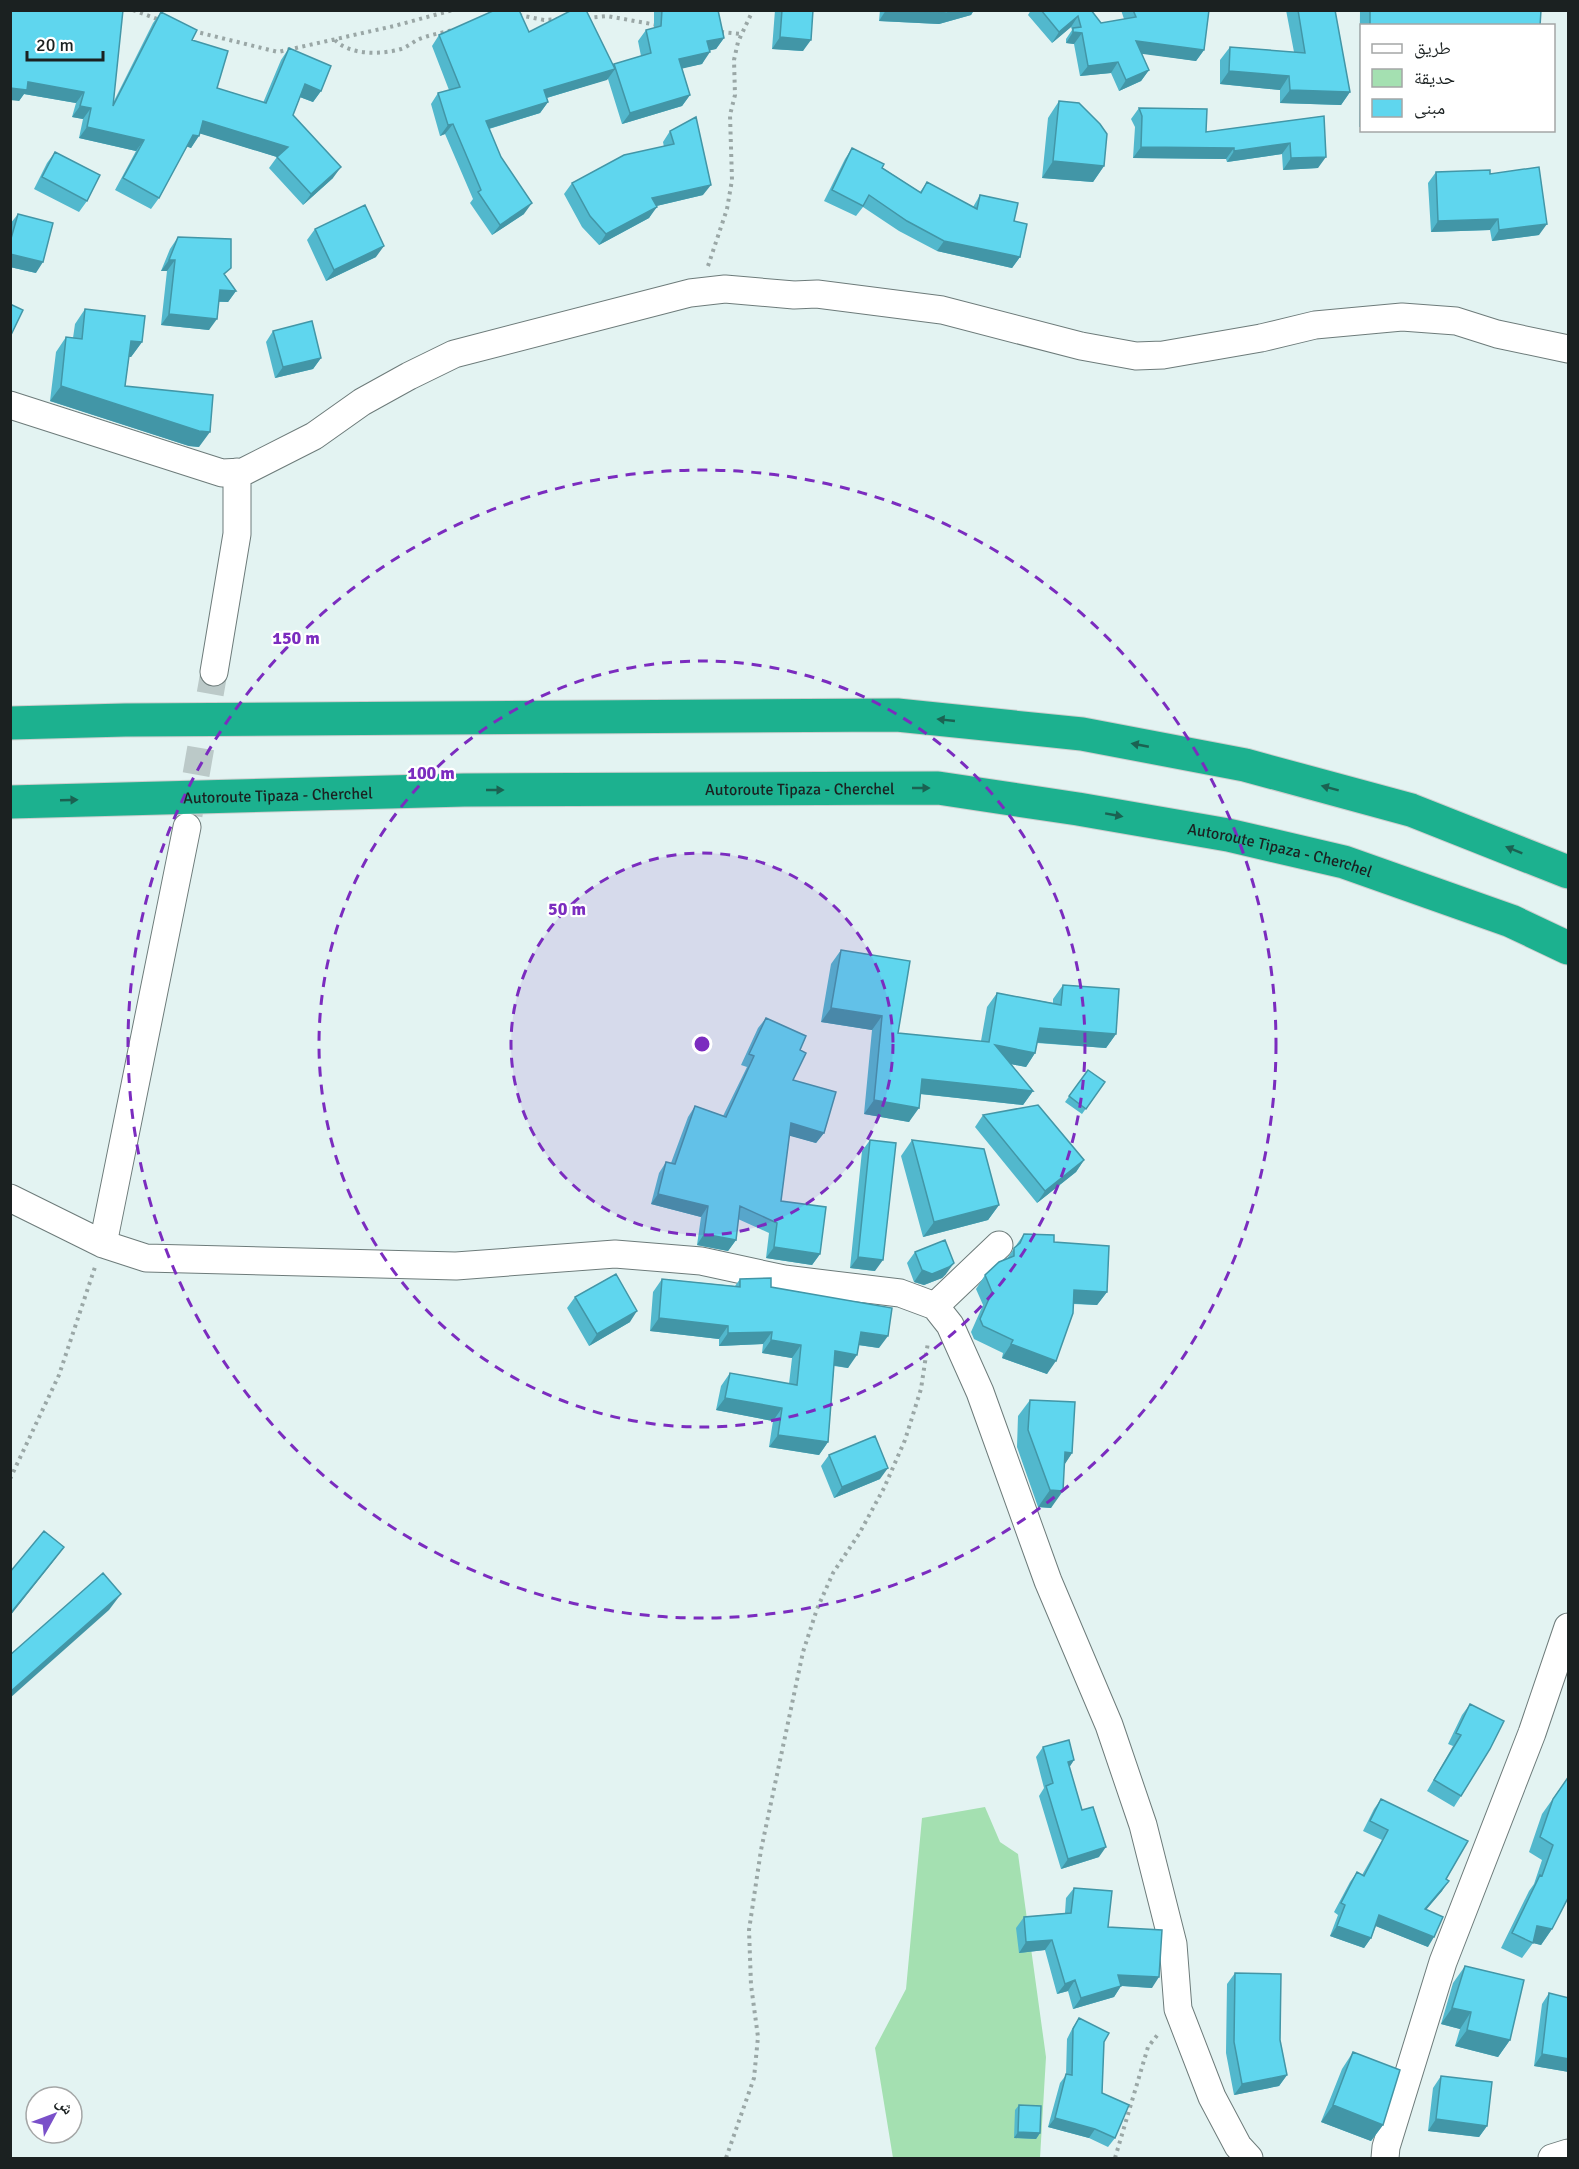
<svg xmlns="http://www.w3.org/2000/svg" width="1579" height="2169" font-family="Signika,'Noto Naskh Arabic',sans-serif">
<style>
.green{fill:#a4e0b1}
.lines{fill:none;stroke-linecap:round;stroke-linejoin:round}
.minor-tunnel{stroke:#bbc9c8;stroke-width:27;stroke-dasharray:27 14;stroke-linecap:butt}
.minor-casing{stroke:#6d7b7a;stroke-width:29}
.highway-casing{stroke:#cdcece;stroke-width:35}
.path{stroke:#9aa7a6;stroke-width:4;stroke-dasharray:3 4.5;stroke-linecap:butt}
.minor{stroke:#fff;stroke-width:27}
.highway{stroke:#1cb18f;stroke-width:33}
.wall{fill:#52b8cd}
.shaded-wall{fill:#4296a7}
.building{fill:#5fd6ee;stroke:#4296a7;stroke-width:1.5}
.oneway{fill:#1b6252}
.ring{fill:none;stroke:#7b2cbf;stroke-width:3;stroke-dasharray:10 8}
.labels{text-anchor:middle;stroke-width:4.5;stroke-linejoin:round;paint-order:stroke}
.street-label{font-size:16px;fill:#1b2121;stroke:#fff}
.centre{fill:#7b2cbf;stroke:#fff;stroke-width:3}
.ring-label{font-size:18px;text-anchor:middle;font-weight:bold;fill:#7b2cbf;stroke:#fff;stroke-width:4.5;stroke-linejoin:round;paint-order:stroke}
</style>
<rect width="100%" height="100%" fill="#e3f3f2"/>
<path class="green" d="M985,1807L1000,1842L1018,1854L1046,2057L1040,2158H893L875,2048L906,1989L922,1818Z"/>
<g class="lines">
<path class="minor-tunnel" d="M189,815L214,672"/>
<defs>
<path id="minor" d="M10,405L222,473L243,472L314,436L362,402L409,376L454,354L690,293L725,289L794,295L817,294L942,310L1081,346L1136,356L1163,355L1261,338L1315,325L1402,317L1456,321L1497,334L1568,349
M214,672L237,534V472
M10,1198L103,1244L146,1258L456,1266L615,1254L701,1261L784,1279L900,1293L935,1306L950,1325L980,1392L1048,1581L1109,1725L1143,1825L1173,1944L1178,2009L1212,2097L1238,2146L1249,2158
M103,1244L187,827
M935,1306L999,1245
M1385,2158L1386,2147L1443,1962L1532,1733L1568,1627
M1552,2158L1568,2153"/>
<g id="highway">
<path d="M10,723L125,720L897,715L1082,734L1245,765L1411,810L1568,872"/>
<path id="s1" d="M10,802L464,790L938,788L1078,809L1228,835L1344,862L1511,921L1568,948"/>
</g>
</defs>
<use href="#minor" class="minor-casing"/>
<use href="#highway" class="highway-casing"/>
<path class="path" d="M133,10L160,20
M519,15L544,20L559,19
M587,18L607,16L657,25
M193,31L278,52L394,26L453,10
M721,32L741,34
M335,40C349,55 381,55 401,49C407,47 412,43 417,40C428,35 441,33 453,30
M708,266L727,209L732,180L730,115L735,95L734,60L738,42L753,10
M10,1479L59,1375L95,1267
M726,2158L754,2078L758,2037L751,1985L749,1930L761,1850L803,1652L817,1609L833,1573L859,1534L884,1488L905,1440L921,1389L928,1342
M1115,2158L1148,2047L1159,2033"/>
<use href="#minor" class="minor"/>
<use href="#highway" class="highway"/>
</g>
<path class="wall" d="M10,10L114,101L153,23L161,12L192,40L217,88L263,103L281,60L289,48L321,91L313,102L300,97L293,115L333,178L303,205L269,168L277,157L200,133L191,148L187,146L159,198L151,209L115,190L136,151L79,138L83,119L72,117L76,103L24,94L19,101Z
M654,10H718L724,38L716,49L709,50L702,64L682,68L690,95L682,106L622,124L608,79L547,98L548,102L540,113L489,129L524,214L492,235L470,203L473,199L445,134L440,136L431,104L438,93L449,90L432,46L439,35L529,32L613,66L614,64L641,56L638,41L646,30L654,28Z
M775,10H813L803,51L772,49Z
M880,10H974L971,15L939,24L879,21Z
M1031,10H1091L1101,23L1124,19L1121,10H1209L1204,50L1196,61L1141,53L1149,70L1141,81L1119,91L1111,73L1080,76L1074,44L1066,43V39L1072,30L1071,27L1052,43L1028,15Z
M1286,10H1335L1350,92L1341,105L1280,103V90L1220,84V60L1230,47L1294,52Z
M1360,10H1541L1540,26H1362V127H1359Z
M1059,101L1104,166L1093,182L1042,178L1048,118Z
M1139,108L1206,132L1324,116L1318,168L1283,170L1282,154L1227,162L1226,159L1133,158L1135,127L1131,119Z
M670,131L703,195L656,206L649,218L599,245L582,227L564,194L572,183L664,147L663,142Z
M852,148L920,192L927,182L973,207L980,195L1014,221L1020,257L1012,268L937,251L899,231L863,207L856,216L824,201L845,159Z
M55,152L87,201L79,212L34,189L47,163Z
M1436,172L1490,174L1539,235L1492,241L1490,230L1431,232L1428,183Z
M18,214L36,273L10,267V224Z
M315,229L376,257L326,281L307,240Z
M178,237L225,275L236,291L228,302H219L209,330L161,325L167,271H161L170,249Z
M85,309L142,342L131,357H129L125,386L199,447L189,446L50,401L56,352L66,337L73,338L75,324Z
M273,331L321,358L313,369L275,378L266,342Z
M841,950L898,1033L981,1041L987,1007L997,993L1053,1003V999L1063,985L1116,1034L1106,1048L1037,1043L1035,1053L1026,1067L1011,1064L1033,1091L1023,1105L920,1094L909,1122L864,1114L872,1030L821,1022L831,964Z
M766,1018L800,1050L793,1080L824,1133L816,1143L789,1135L781,1201L820,1254L812,1265L766,1258L769,1233L738,1219L736,1240L728,1251L697,1245L701,1217L651,1204L659,1173L666,1162L671,1163L688,1117L695,1106L723,1116L747,1067L741,1065L758,1028Z
M1088,1070L1105,1082L1082,1114L1065,1102Z
M983,1115L1084,1160L1076,1172L1037,1203L975,1127Z
M870,1140L875,1271L850,1268L862,1151Z
M912,1140L999,1205L988,1220L923,1237L901,1156Z
M1024,1234L1054,1242L1107,1292L1097,1305L1073,1304L1047,1374L1002,1358L1003,1353L974,1339L971,1332L983,1305L976,1289L985,1275L1006,1260Z
M915,1252L946,1274L942,1278L924,1285L914,1282L907,1263Z
M662,1279L735,1286L740,1279L771,1287L879,1348L858,1345L848,1368L834,1366L828,1442L819,1455L769,1447L773,1421L716,1410L721,1386L730,1373L789,1384L792,1358L762,1353L763,1344L719,1346V1339L650,1331L653,1292Z
M575,1297L630,1322L589,1346L567,1308Z
M1030,1400L1072,1453L1064,1465L1051,1508L1038,1507L1017,1447L1018,1416Z
M829,1455L880,1479L834,1498L821,1466Z
M1470,1704L1461,1796L1454,1807L1427,1791L1453,1746L1448,1744L1462,1715Z
M1043,1747L1074,1760L1069,1767L1082,1810L1099,1857L1061,1869L1039,1796L1044,1788L1036,1757Z
M1569,1776L1552,1929L1541,1945L1533,1943L1522,1958L1501,1948L1529,1891L1534,1884L1542,1860L1529,1852L1542,1814Z
M1381,1799L1446,1879L1442,1891L1426,1910L1428,1947L1376,1926L1371,1938L1364,1948L1330,1936L1338,1915L1334,1912L1350,1882L1357,1872L1362,1875L1382,1840L1363,1831L1374,1809Z
M1074,1888L1108,1927L1152,1988L1121,1986L1114,1997L1073,2009L1068,1991L1057,1994L1045,1950L1019,1953L1016,1928L1024,1917L1065,1913L1066,1898Z
M1465,1966L1510,2040L1498,2057L1455,2046L1460,2029L1441,2024L1453,1983Z
M1235,1973L1280,2040L1287,2075L1279,2086L1234,2095L1226,2053L1227,1984Z
M1549,1993L1569,2072L1534,2066L1542,2004Z
M1079,2018L1104,2042L1102,2093L1115,2138L1108,2147L1089,2138L1048,2127L1060,2083L1066,2075L1067,2039L1073,2027Z
M1353,2052L1383,2125L1371,2141L1321,2122L1342,2069Z
M1441,2076L1487,2126L1479,2137L1428,2131L1433,2088Z
M1019,2105L1040,2133L1036,2139L1014,2138L1015,2110Z"/>
<path class="shaded-wall" d="M886,10H974L971,15L939,24L879,21Z
M1078,16L1071,27L1052,43L1059,32Z
M1073,32L1082,33L1074,44L1066,43Z
M780,37L811,40L803,51L772,49Z
M724,38L716,49L699,53L707,41Z
M1136,41L1204,50L1196,61L1128,52Z
M710,52L702,64L672,71L679,59Z
M1118,62L1111,73L1080,76L1088,66Z
M615,69L607,80L536,101L544,90Z
M1149,70L1141,81L1119,91L1126,80Z
M1229,71L1289,76L1280,90L1220,84Z
M28,82L84,92L76,103L24,94L19,101L10,100V88Z
M305,84L321,91L313,102L297,96Z
M1290,90L1350,92L1341,105L1280,103Z
M690,95L682,106L622,124L630,113Z
M548,102L540,113L478,132L486,121Z
M80,106L91,108L83,119L72,117Z
M203,121L288,147L280,158L195,132Z
M453,124L445,134L440,136L448,125Z
M87,127L144,140L136,151L79,138Z
M193,135L199,136L191,148L185,146Z
M1290,143L1282,154L1227,162L1234,151Z
M1141,147L1234,148L1226,159L1133,158Z
M1326,157L1318,168L1283,170L1291,158Z
M1053,161L1104,166L1093,182L1042,178Z
M341,167L333,178L303,205L311,194Z
M711,185L703,195L644,209L652,198Z
M532,203L524,214L492,235L500,225Z
M657,207L649,218L599,245L606,234Z
M1498,219L1490,230L1431,232L1438,221Z
M1547,224L1539,235L1492,241L1499,230Z
M944,241L1020,257L1012,268L937,251Z
M384,246L376,257L326,281L334,270Z
M10,254L43,262L36,273L10,267Z
M169,260H175L167,271H161Z
M220,290L236,291L228,302L212,301Z
M169,314L217,319L209,330L161,325Z
M131,341L142,342L131,357L120,356Z
M321,358L313,369L275,378L283,367Z
M61,386L210,432L199,447L189,446L50,401Z
M831,1008L882,1016L872,1030L821,1022Z
M1040,1028L1116,1034L1106,1048L1030,1042Z
M995,1045L1035,1053L1026,1067L985,1059Z
M922,1079L1033,1091L1023,1105L912,1093Z
M874,1100L919,1108L909,1122L864,1114Z
M791,1123L824,1133L816,1143L783,1134Z
M1084,1160L1076,1172L1037,1203L1045,1191Z
M658,1194L708,1206L701,1217L651,1204Z
M999,1205L988,1220L923,1237L934,1222Z
M704,1234L736,1240L728,1251L697,1245Z
M774,1247L820,1254L812,1265L766,1258Z
M858,1257L883,1260L875,1271L850,1268Z
M954,1263L946,1274L942,1278L924,1285L914,1282L922,1270Z
M1074,1290L1107,1292L1097,1305L1065,1303Z
M637,1311L630,1322L589,1346L597,1334Z
M659,1318L728,1326L719,1339L650,1331Z
M772,1332L763,1344L719,1346L728,1333Z
M861,1332L888,1336L879,1348L852,1344Z
M771,1340L801,1345L792,1358L762,1353Z
M1011,1344L1056,1361L1047,1374L1002,1358Z
M835,1351L857,1355L848,1368L826,1364Z
M725,1398L782,1408L773,1421L716,1410Z
M778,1435L828,1442L819,1455L769,1447Z
M1065,1452L1072,1453L1061,1470Z
M888,1468L880,1479L834,1498L842,1487Z
M1050,1490L1063,1491L1051,1508L1038,1507Z
M64,1547L52,1563L10,1616V1614Z
M121,1594L109,1610L10,1698V1692Z
M1074,1760L1067,1771L1068,1762Z
M1106,1847L1099,1857L1061,1869L1068,1859Z
M1449,1881L1442,1891L1418,1919L1425,1909Z
M1379,1915L1434,1937L1428,1947L1373,1925Z
M1337,1926L1371,1938L1364,1948L1330,1936Z
M1537,1926L1552,1929L1541,1945L1533,1943Z
M1052,1940L1045,1950L1019,1953L1026,1942Z
M1118,1975L1159,1977L1152,1988L1110,1985Z
M1075,1980L1068,1991L1057,1994L1065,1984Z
M1121,1986L1114,1997L1073,2009L1081,1998Z
M1452,2008L1471,2012L1460,2029L1441,2024Z
M1467,2030L1510,2040L1498,2057L1455,2046Z
M1542,2054L1569,2059V2072L1534,2066Z
M1287,2075L1279,2086L1234,2095L1242,2084Z
M1333,2105L1383,2125L1371,2141L1321,2122Z
M1055,2118L1095,2129L1089,2138L1048,2127Z
M1436,2119L1487,2126L1479,2137L1428,2131Z
M1018,2132L1040,2133L1036,2139L1014,2138Z"/>
<path class="building" d="M10,10H123L113,106L161,12L197,30L192,40L228,51L217,88L266,103L289,48L331,66L321,91L305,84L293,115L341,167L311,194L277,157L288,147L203,121L199,136L193,135L159,198L123,178L144,140L87,127L91,108L80,106L84,92L28,82L27,90L10,88Z
M495,10H519L529,32L572,10H586L615,69L544,90L548,102L486,121L501,157L532,203L500,225L478,192L481,190L453,124L448,125L438,93L460,87L439,35Z
M662,10H718L724,38L707,41L710,52L679,59L690,95L630,113L614,64L651,53L646,30L661,26Z
M782,10H813L811,40L780,37Z
M907,10H956L947,13Z
M1041,10H1091L1101,23L1136,17L1133,10H1209L1204,50L1136,41L1149,70L1126,80L1118,62L1088,66L1082,33L1073,32V28L1081,27L1078,16L1059,32Z
M1298,10H1335L1350,92L1290,90L1289,76L1229,71L1230,47L1305,53Z
M1370,10H1541L1540,26H1370Z
M1059,101L1079,103L1100,124L1107,134L1104,166L1053,161Z
M1139,108L1207,109L1206,132L1324,116L1326,157L1291,158L1290,143L1234,151V148L1141,147L1142,116Z
M696,117L711,185L652,198L657,207L606,234L590,216L572,183L624,155L674,144L670,131Z
M852,148L884,164L882,168L921,193L927,182L977,209L980,195L1018,203L1014,221L1027,224L1020,257L944,241L907,221L869,195L863,206L832,190Z
M55,152L100,175L87,201L42,177Z
M1539,167L1547,224L1499,230L1498,219L1438,221L1436,172L1490,170V174Z
M365,205L384,246L334,270L315,229Z
M18,214L53,223L43,262L10,254V242Z
M178,237L231,239V268L224,274L236,291L220,290L217,319L169,314L175,260H169Z
M10,304L23,310L10,337Z
M85,309L145,316L142,342L131,341L125,386L213,395L210,432L199,431L61,386L66,337L82,339Z
M312,321L321,358L283,367L273,331Z
M841,950L910,961L898,1033L989,1042L997,993L1061,1005L1063,985L1119,989L1116,1034L1040,1028L1035,1053L995,1045L1033,1091L922,1079L919,1108L874,1100L882,1016L831,1008Z
M766,1018L806,1036L800,1050L806,1053L793,1080L836,1092L824,1133L791,1123L781,1201L826,1207L820,1254L774,1247L777,1223L740,1206L736,1240L704,1234L708,1206L658,1194L666,1162L675,1164L695,1106L726,1117L754,1056L749,1054Z
M1088,1070L1105,1082L1086,1109L1069,1096Z
M1038,1105L1084,1160L1045,1191L983,1115Z
M870,1140L896,1143L883,1260L858,1257Z
M912,1140L984,1149L999,1205L934,1222Z
M1024,1234L1054,1235V1242L1109,1246L1107,1292L1074,1290L1073,1313L1056,1361L1011,1344L1013,1340L983,1326L980,1319L992,1292L985,1275L999,1262L1014,1256V1248L1020,1243Z
M945,1240L954,1263L949,1267L932,1274L922,1270L915,1252Z
M616,1274L637,1311L597,1334L575,1297Z
M771,1278V1287L892,1308L888,1336L861,1332L857,1355L835,1351L828,1442L778,1435L782,1408L725,1398L730,1373L797,1385L801,1345L771,1340L772,1332L728,1333V1326L659,1318L662,1279L740,1287V1279Z
M1030,1400L1075,1402L1072,1453L1065,1452L1063,1491L1050,1490L1028,1430Z
M875,1436L888,1468L842,1487L829,1455Z
M44,1531L64,1547L10,1614V1572Z
M103,1573L121,1594L10,1692V1655Z
M1470,1704L1504,1721L1490,1749L1461,1796L1434,1780L1461,1735L1456,1733Z
M1069,1740L1074,1760L1068,1762L1082,1810L1093,1807L1106,1847L1068,1859L1046,1786L1053,1783L1043,1747Z
M1569,1776V1896L1552,1929L1537,1926L1533,1943L1512,1933L1540,1875L1542,1876L1553,1845L1540,1837L1553,1799Z
M1381,1799L1468,1841L1446,1879L1449,1881L1425,1909L1443,1917L1434,1937L1379,1915L1371,1938L1337,1926L1345,1905L1341,1903L1357,1872L1364,1876L1388,1830L1370,1821Z
M1074,1888L1112,1891L1108,1927L1162,1930L1159,1977L1118,1975L1121,1986L1081,1998L1075,1980L1065,1984L1052,1940L1026,1942L1024,1917L1071,1913Z
M1465,1966L1524,1980L1510,2040L1467,2030L1471,2012L1452,2008Z
M1235,1973L1281,1974L1280,2040L1287,2075L1242,2084L1234,2042Z
M1549,1993L1569,1998V2059L1542,2054Z
M1079,2018L1109,2033L1104,2042L1102,2093L1129,2105L1115,2138L1095,2129L1055,2118L1066,2074L1072,2075L1073,2029Z
M1353,2052L1400,2070L1383,2125L1333,2105Z
M1441,2076L1492,2082L1487,2126L1436,2119Z
M1019,2105L1041,2106L1040,2133L1018,2132Z"/>
<defs><path id="oneway-solid" d="M-6-.8H1V-3.2L6.5 0L1 3.2V.8H-6Z" transform="scale(1.5)"/></defs>
<g class="oneway">
<use href="#oneway-solid" transform="translate(946 720) rotate(-174)"/>
<use href="#oneway-solid" transform="translate(1140 745) rotate(-169)"/>
<use href="#oneway-solid" transform="translate(921 788)"/>
<use href="#oneway-solid" transform="translate(1330 788) rotate(-165)"/>
<use href="#oneway-solid" transform="translate(495 790)"/>
<use href="#oneway-solid" transform="translate(69 800) rotate(-2)"/>
<use href="#oneway-solid" transform="translate(1114 815) rotate(10)"/>
<use href="#oneway-solid" transform="translate(1514 850) rotate(-158)"/>
</g>
<circle cx="702" cy="1044" r="191" fill="#7b2cbf" fill-opacity=".12"/>
<g class="ring">
<circle cx="702" cy="1044" r="191"/>
<circle cx="702" cy="1044" r="383"/>
<circle cx="702" cy="1044" r="574"/>
</g>
<g class="labels">
<g class="street-label">
<text dy="6" stroke="none"><textPath href="#s1" startOffset="790">Autoroute Tipaza - Cherchel</textPath></text>
<text dy="6" stroke="none"><textPath href="#s1" startOffset="268">Autoroute Tipaza - Cherchel</textPath></text>
<text dy="6" stroke="none"><textPath href="#s1" startOffset="1276">Autoroute Tipaza - Cherchel</textPath></text>
</g>
</g>
<circle cx="702" cy="1044" r="9" class="centre"/>
<g class="ring-label">
<text x="296" y="644">150 m</text>
<text x="431" y="779">100 m</text>
<text x="567" y="915">50 m</text>
</g>
<rect width="1579" height="2169" fill="none" stroke="#1b2121" stroke-width="24"/>
<rect x="1360" y="24" width="195" height="108" fill="#ffffff" stroke="#a4a6a6" stroke-width="1.5"/>
<rect x="1372" y="44" width="30" height="9" fill="#ffffff" stroke="#a4a6a6" stroke-width="1.5"/>
<text x="1414" y="54" font-size="18" fill="#1b2121">طريق</text>
<rect x="1372" y="69" width="30" height="18" fill="#a4e0b1" stroke="#a4a6a6" stroke-width="1.5"/>
<text x="1414" y="84" font-size="18" fill="#1b2121">حديقة</text>
<rect x="1372" y="99" width="30" height="18" fill="#5fd6ee" stroke="#a4a6a6" stroke-width="1.5"/>
<text x="1414" y="114" font-size="18" fill="#1b2121">مبنى</text>
<g transform="translate(54 2115) rotate(49)"><circle r="28" fill="#ffffff" stroke="#a4a6a6" stroke-width="1.5"/>
<path d="M0-4.5L10 22L0 15L-10 22Z" fill="#7a50c9"/>
<text y="-9" font-size="16" font-weight="bold" text-anchor="middle" fill="#1b2121">ش</text>
</g>
<path d="M27 51v9h76v-9" fill="none" stroke="#1b2121" stroke-width="3"/>
<text x="36" y="51" font-size="18" fill="#1b2121" stroke="#ffffff" stroke-width="4.5" paint-order="stroke">20 m</text>
</svg>
